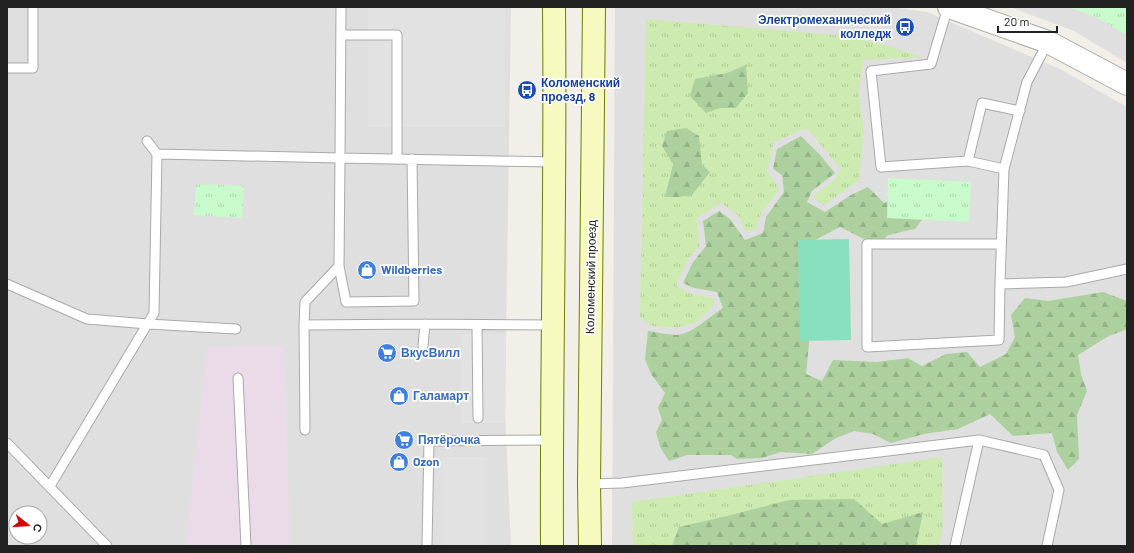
<svg xmlns="http://www.w3.org/2000/svg" width="1134" height="553" font-family="Barlow,sans-serif">
<style>
.residential{fill:#e0dfdf;fill-rule:evenodd}
.industrial{fill:#ebdbe8}
.grass{fill:url(#grass-tufts)}
.forest{fill:url(#forest-firs)}
.park{fill:url(#park-tufts)}
.pitch{fill:#88e0be}
.parking{fill:#e2e2e2}
.lines{fill:none;stroke-linecap:round;stroke-linejoin:round}
.service-casing{stroke:#a9a9a9;stroke-width:11}
.tertiary-casing{stroke:#a9a9a9;stroke-width:24}
.secondary-casing{stroke:#707d05;stroke-width:24}
.service{stroke:#fff;stroke-width:9}
.tertiary{stroke:#fff;stroke-width:22}
.secondary{stroke:#f7fabf;stroke-width:22}
.labels{text-anchor:middle;stroke-width:3.5;stroke-linejoin:round;paint-order:stroke}
.transit-label{font-size:12px;font-weight:bold;fill:#164399;stroke:#fff;text-anchor:end}
.shop-label{font-size:12px;font-weight:bold;fill:#366cbe;stroke:#fff;text-anchor:start}
.street-label{font-size:12px;fill:#222;stroke:#fff}
</style>
<defs>
<pattern id="grass-tufts" width="24" height="20" patternUnits="userSpaceOnUse"><rect width="24" height="20" fill="#cdebb0"/><path d="M3 7l-1-3M5 7V3M7 7l1-3M15 17l-1-3M17 17v-4M19 17l1-3" fill="none" stroke="#b0c997"/></pattern>
<pattern id="forest-firs" width="22" height="20" patternUnits="userSpaceOnUse"><rect width="22" height="20" fill="#add19e"/><path d="M5 1l3.5 6h-7zM16 11l3.5 6h-7z" fill="#95b388"/></pattern>
<pattern id="park-tufts" width="24" height="20" patternUnits="userSpaceOnUse"><rect width="24" height="20" fill="#c8facc"/><path d="M3 7l-1-3M5 7V3M7 7l1-3M15 17l-1-3M17 17v-4M19 17l1-3" fill="none" stroke="#acd6af"/></pattern>
</defs>
<rect width="100%" height="100%" fill="#f2efe9"/>
<path class="residential" d="M7,7H511L505,410L511,546H7ZM16,513H40V537H16Z
M615,7H891L927,12L1060,69L1127,107V546H612Z
M1010,7H1127V63L1074,31Z"/>
<path class="industrial" d="M284,346L290,546H186L208,347Z"/>
<path class="grass" d="M646,19L847,36L881,44L922,57L864,60L858,94L864,131L859,180L824,205L812,197L835,179L841,169L807,128L774,142L767,172L776,182L778,192L762,211L756,229L745,231L739,216L721,203L697,218L699,247L688,259L676,286L692,294L714,298L713,307L695,323L676,328L652,326L640,317Z
M942,457L943,528L939,546H633L632,502Z"/>
<path class="forest" d="M746,65L748,93L736,108H720L706,113L690,96L695,79L727,73Z
M686,128L699,136L702,165L710,172L692,195L678,197H665L673,164L662,146L667,131Z
M801,136L820,155L835,173L812,191L807,202L825,212L851,195L868,187L884,203L906,193L934,204L915,229L888,235L878,246L840,227L815,240L810,334L806,374L822,381L833,360L877,362L908,358L922,366L946,354L967,352L980,367L1006,354L1015,337L1011,315L1025,298L1048,301L1103,292L1127,301V329L1107,337L1078,355L1081,374L1087,391L1077,415L1079,459L1068,470L1057,452L1052,433L1013,436L990,414L958,429L924,434L891,443L873,434L854,431L836,438L812,454L781,452L762,458L737,459L731,455H687L669,461L660,447L656,432L662,420L658,408L665,393L651,374L645,359L648,331C657,332 668,335 677,335C692,334 710,316 723,308L717,292L694,288L683,283L693,262L706,246L703,221L719,211L730,219L745,240L763,233L766,217L784,192L782,175L773,169L777,149Z
M854,499L882,524L923,512L916,546H672L679,527L731,515L789,500Z"/>
<path class="park" d="M1068,7H1127V35L1096,17Z
M888,178L971,182L969,222L887,218Z
M196,184L244,186L242,218L194,215Z"/>
<path class="pitch" d="M849,239L851,340L800,341L798,240Z"/>
<path class="parking" d="M368,7H505V127H368Z
M462,334H506L505,423H461Z
M442,457H486V546L443,545Z"/>
<g class="lines">
<defs>
<path id="service" d="M341,7L340,158L555,162
M948,7L931,64L871,71L881,167L968,161
M341,35H397V159
M1048,42L1027,82L1004,169L1000,284L1066,282L1127,269
M7,68H33V7
M147,141L157,154
M1004,169L968,161L982,103L1020,111
M7,284L87,319L148,324L236,329
M1000,284L999,340L867,347V244H1001
M304,325L425,324L554,325
M477,325L478,418
M423,346L425,324
M238,378L246,546
M305,430L304,325L305,302L339,266
M7,443L107,546
M589,484L622,483L979,440
M50,486L154,313L157,154L340,158L339,266L346,302L414,301L412,159
M427,546L429,441L552,440
M955,546L979,440L1044,455L1059,490L1047,546"/>
<path id="tertiary" d="M949,7L1048,42L1127,84"/>
<path id="secondary" d="M552,546C551,366 556,187 554,7
M590,546L589,484L594,7"/>
</defs>
<use href="#service" class="service-casing"/>
<use href="#tertiary" class="tertiary-casing"/>
<use href="#secondary" class="secondary-casing"/>
<use href="#service" class="service"/>
<use href="#tertiary" class="tertiary"/>
<use href="#secondary" class="secondary"/>
</g>
<defs>
<symbol id="bus-disc" viewBox="-11 -11 22 22"><circle r="9.5" fill="#1a4fb4" stroke="#fff"/><path d="M-5-6H5V4H4V6H2V4H-2V6H-4V4H-5ZM-3.5-4V0h7V-4ZM-3.5 1.2v1.5H-2V1.2ZM2 1.2v1.5H3.5V1.2Z" fill="#fff"/></symbol>
<symbol id="shop-disc" viewBox="-11 -11 22 22"><circle r="9.5" fill="#3f7fe0" stroke="#fff"/><path d="M-5-2.5h2.3a2.7 3.5 0 0 1 5.4 0H5L5.5 6h-11ZM-1.5-2.5h3a1.5 2.3 0 0 0-3 0Z" fill="#fff"/></symbol>
<symbol id="supermarket-disc" viewBox="-11 -11 22 22"><circle r="9.5" fill="#3f7fe0" stroke="#fff"/><path d="M-6-5.5h2.5l.6 2H6L4.5 2H-2.5L-4.4-4H-6ZM-1.5 3.2a1.3 1.3 0 1 0 .1 0ZM3 3.2a1.3 1.3 0 1 0 .1 0Z" fill="#fff"/></symbol>
</defs>
<g fill-rule="evenodd">
<use href="#bus-disc" x="894" y="16" width="22" height="22"/>
<use href="#bus-disc" x="516" y="79" width="22" height="22"/>
<use href="#shop-disc" x="356" y="259" width="22" height="22"/>
<use href="#supermarket-disc" x="376" y="342" width="22" height="22"/>
<use href="#shop-disc" x="388" y="385" width="22" height="22"/>
<use href="#supermarket-disc" x="393" y="429" width="22" height="22"/>
<use href="#shop-disc" x="388" y="451" width="22" height="22"/>
</g>
<g class="labels">
<g class="transit-label">
<text x="891" y="24">Электромеханический<tspan x="891" dy="14">колледж</tspan></text>
<text x="541" y="87" text-anchor="start">Коломенский<tspan x="541" dy="14">проезд, 8</tspan></text>
</g>
<g class="shop-label">
<text x="381" y="274">Wildberries</text>
<text x="401" y="357">ВкусВилл</text>
<text x="413" y="400">Галамарт</text>
<text x="418" y="444">Пятёрочка</text>
<text x="413" y="466">Ozon</text>
</g>
<g class="street-label">
<text transform="translate(591 277) rotate(-89)" y="4">Коломенский проезд</text>
</g>
</g>
<rect width="1134" height="553" fill="none" stroke="#222222" stroke-width="16"/>
<g transform="translate(28 525) rotate(107)"><circle r="19" fill="#ffffff" stroke="#a7a7a7"/>
<path d="M0-3L7 15L0 10L-7 15Z" fill="#d40000"/>
<text y="-6" font-size="11" font-weight="bold" text-anchor="middle" fill="#222222">С</text>
</g>
<path d="M998 26v6h59v-6" fill="none" stroke="#222222" stroke-width="2"/>
<text x="1004" y="26" font-size="12" fill="#222222" stroke="#ffffff" stroke-width="3" paint-order="stroke">20 m</text>
</svg>
